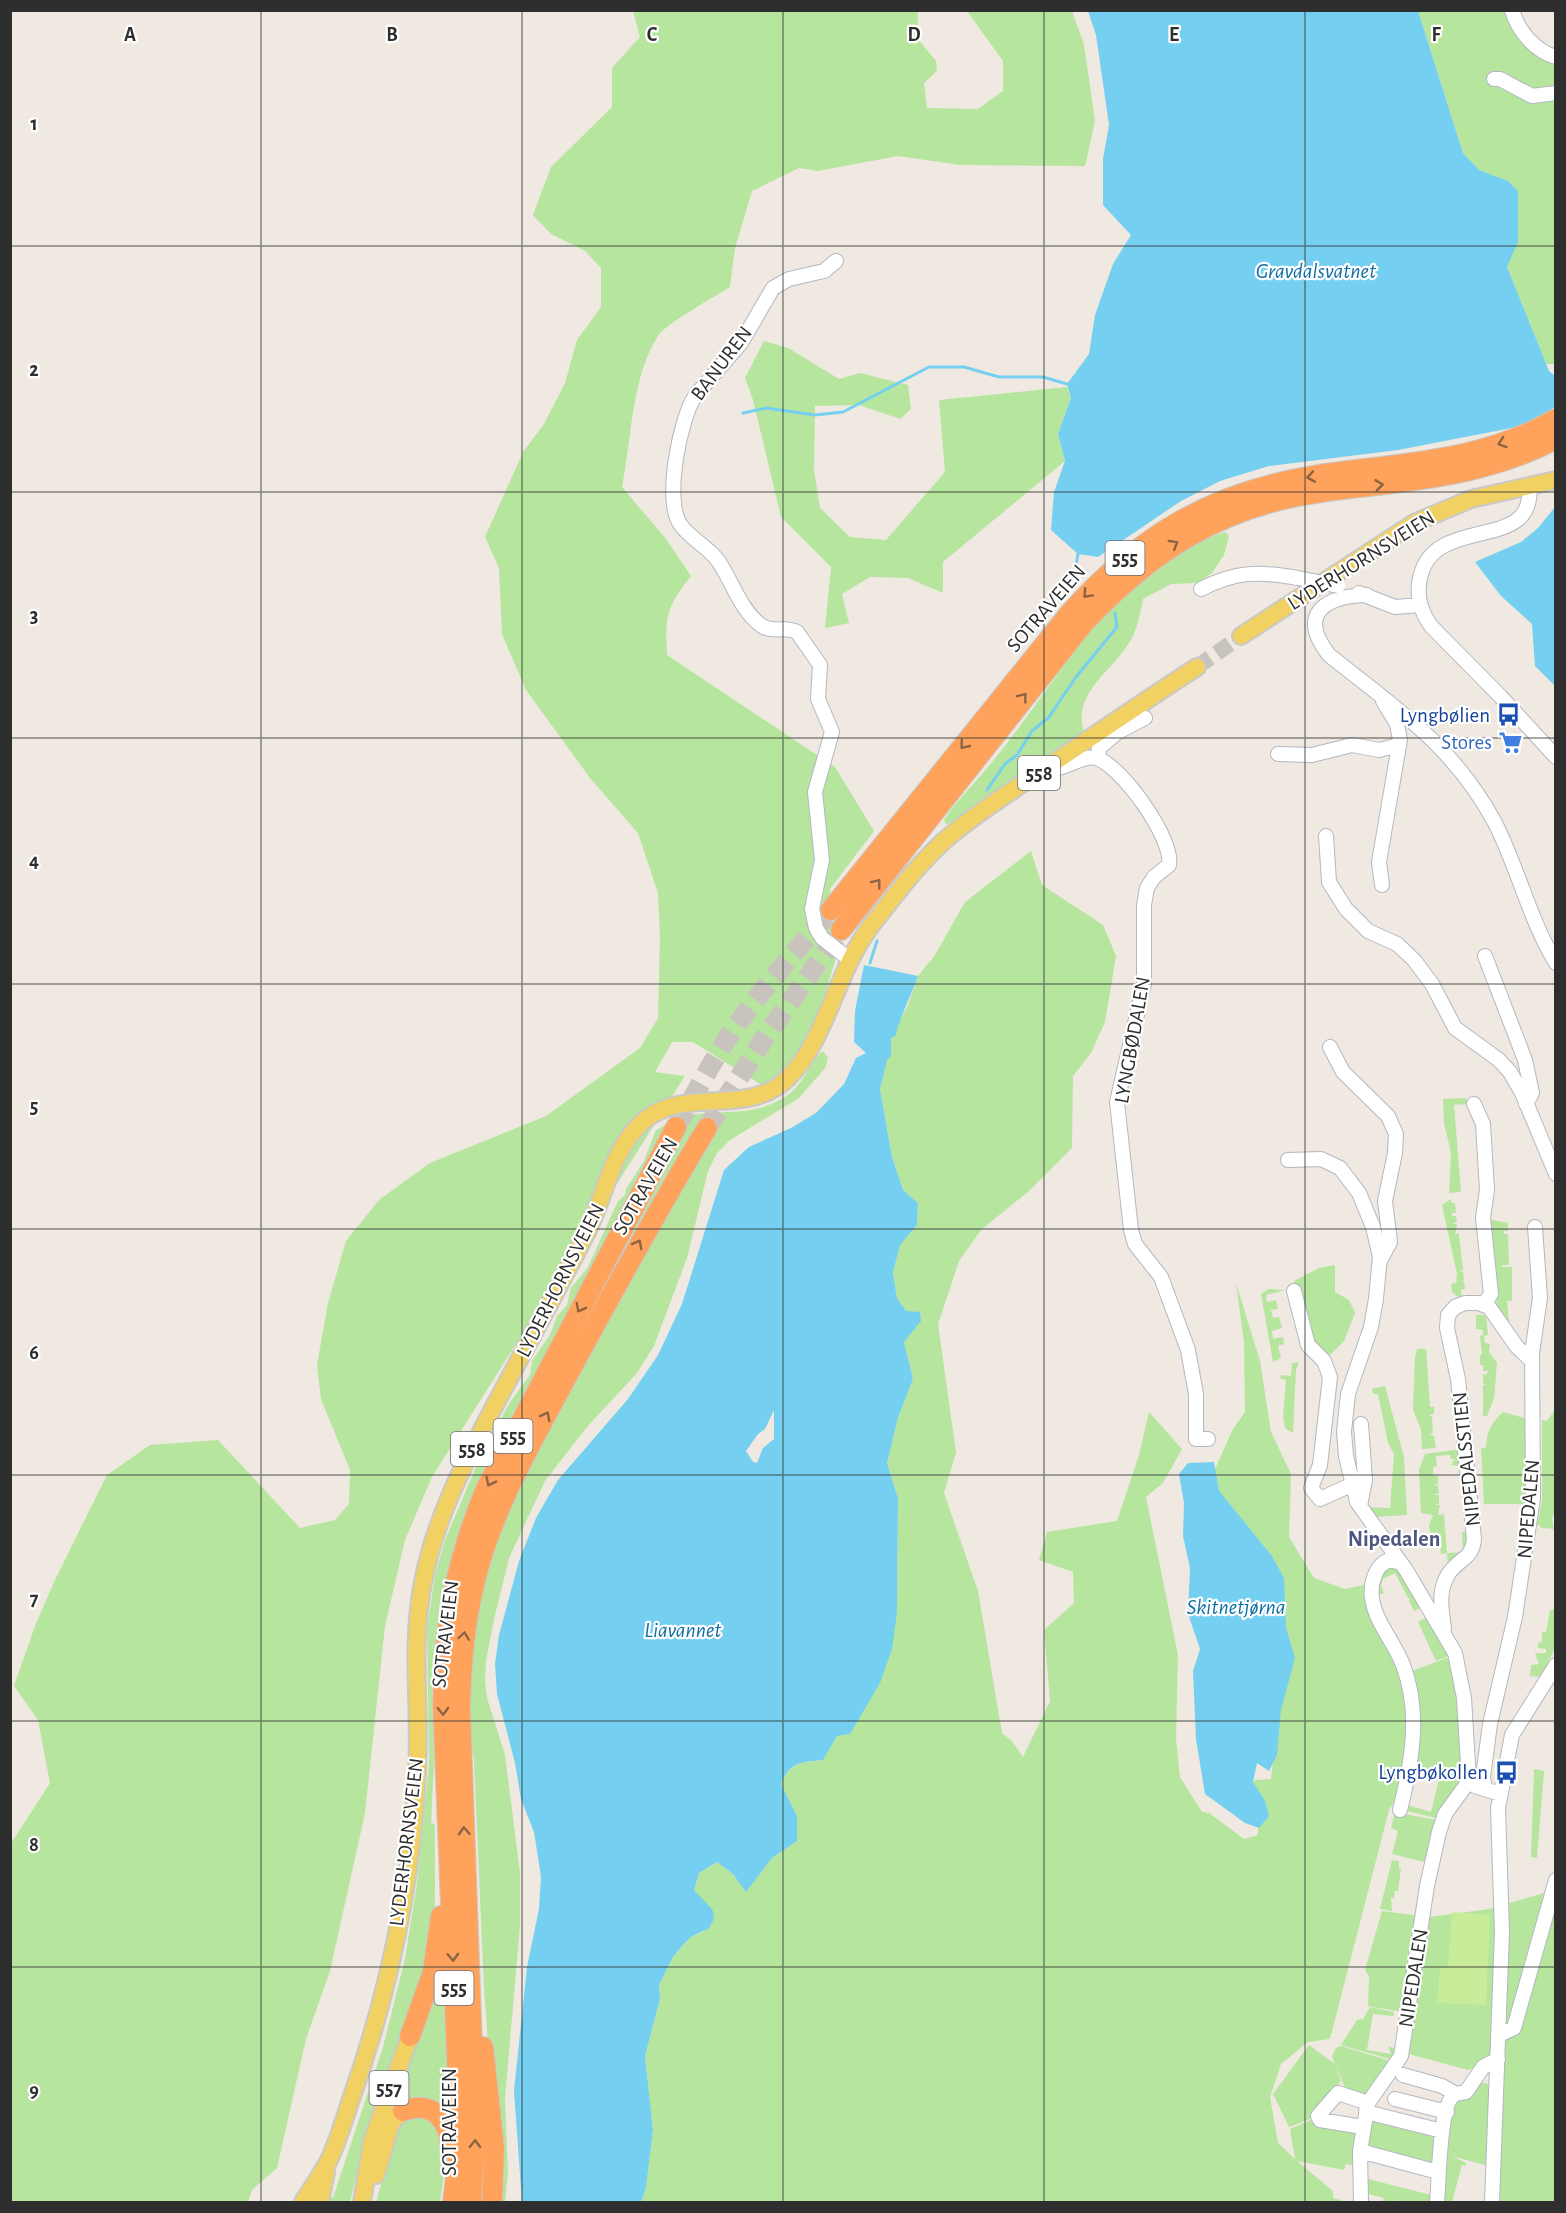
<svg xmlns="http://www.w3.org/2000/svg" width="1566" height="2213" font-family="'Alegreya Sans',sans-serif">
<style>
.green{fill:#b6e59e}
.pitch{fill:#c9ec9a}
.water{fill:#75cff0;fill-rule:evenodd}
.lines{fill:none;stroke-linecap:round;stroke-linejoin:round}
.stream{stroke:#75cff0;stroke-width:3}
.major-tunnel{stroke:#c8c4bd;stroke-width:16;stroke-dasharray:16 8;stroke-linecap:butt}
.highway-tunnel{stroke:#c8c4bd;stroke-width:20;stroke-dasharray:20 10;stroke-linecap:butt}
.minor-casing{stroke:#b4b7c1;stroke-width:16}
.major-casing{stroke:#c9c9c9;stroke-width:20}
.highway-casing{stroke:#c9c9c9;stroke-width:22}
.minor{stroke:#fff;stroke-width:14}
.major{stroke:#f2d163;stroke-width:16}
.highway{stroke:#ffa35c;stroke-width:20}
.minor-bridge-casing{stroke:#b4b7c1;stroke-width:16;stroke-linecap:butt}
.minor-bridge{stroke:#fff;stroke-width:14}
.oneway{stroke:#8c6343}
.grid{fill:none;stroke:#2e2e2e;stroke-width:1.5;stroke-opacity:0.55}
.labels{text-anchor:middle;stroke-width:4.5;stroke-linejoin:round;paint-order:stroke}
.shield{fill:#fff;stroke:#6d6d6d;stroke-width:1.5}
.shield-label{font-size:20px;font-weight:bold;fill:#2e2e2e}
.street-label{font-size:21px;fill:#2e2e2e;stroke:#fff}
.transit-label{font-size:21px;fill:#164399;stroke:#fff;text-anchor:end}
.shop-label{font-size:21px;fill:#366cbe;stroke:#fff;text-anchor:end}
.water-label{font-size:22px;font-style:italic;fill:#0d6fa3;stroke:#fff}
.neighbourhood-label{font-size:22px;font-weight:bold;fill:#4d5680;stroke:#fff}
.grid-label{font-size:20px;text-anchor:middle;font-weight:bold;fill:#2e2e2e;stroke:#fff;stroke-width:4.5;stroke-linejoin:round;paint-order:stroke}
</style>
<rect width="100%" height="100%" fill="#efe9e1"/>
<path class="green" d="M633,11H918L917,38L936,61L937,71L924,83L927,108L978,109L1003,91V61L967,11H1072L1084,45L1095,121L1085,166L960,165L898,156L818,171L799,168L752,191L735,248L730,287C716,296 665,324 658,336C631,378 632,438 622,487L666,539L691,576C666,608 665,616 667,655L835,767L874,831L830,889L836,958L811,1041L779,1096L693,1042H672L655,1072L685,1076L432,1477L405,1540L385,1626L365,1813L330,1971L306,2039L277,2168L252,2190L248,2202H11L10,1845L50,1783L38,1720L14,1686L35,1626L54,1582L107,1475L150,1445L218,1440L300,1528L335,1520L349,1504L350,1470L321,1399L317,1365L328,1303L346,1241L379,1200L430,1163L546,1116L640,1048L658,1018L660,935L658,893L638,833L590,778L526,690L502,634L499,568L485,537L523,452L544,424L565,383L577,340L601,307V268L585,251L551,234L533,215L551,167L612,107V68L640,37Z
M1418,11H1507C1517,33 1527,56 1555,57V364H1546L1507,267L1508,181L1479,170L1463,153Z
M764,341L788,348L839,379L860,373L908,385L911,409L900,419L859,405L815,406L814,470L820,508L850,537L886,540L945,472L939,400L1067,387L1071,398L1058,434L1065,461L943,562V593L908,578L870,577L842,594L849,623L825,628L831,567L781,517L753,400L745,378Z
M1225,532L1229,536L1224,555L1212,573L1197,583L1171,584L1143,599C1140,615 1137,630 1129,643C1110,674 1070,694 1085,735L952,823L946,824L944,820L952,808C971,786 991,765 1008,742C1070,662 1123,564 1225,532Z
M1031,851L1042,885L1103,925L1116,956L1105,1022L1091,1053L1073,1076L1072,1148L1030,1190L981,1230L959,1261L938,1324L956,1452L944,1493L978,1591L1002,1733L1012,1741L1023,1757L1050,1701L1044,1630L1074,1603L1073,1572L1039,1560L1047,1532L1117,1521L1139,1455L1149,1412L1182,1449L1163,1483L1146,1497L1178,1655L1176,1739L1180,1777L1202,1812L1209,1813L1244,1839L1258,1835V1808L1247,1786L1255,1780L1271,1779L1278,1711L1206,1489L1233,1429L1245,1412L1244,1342L1236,1283L1260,1361L1271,1432L1291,1474L1289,1537L1314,1578L1345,1589L1374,1583L1383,1571L1396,1565L1423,1607L1414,1611L1409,1601L1410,1598H1408L1395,1573L1383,1579L1381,1586L1384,1593L1378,1595L1384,1617L1413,1681L1412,1671L1449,1657L1460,1712L1452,1714L1460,1713C1463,1746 1469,1799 1436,1818L1407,1811V1805L1431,1812L1440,1775L1414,1768L1389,1810L1330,2039L1308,2042L1281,2064L1270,2097L1278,2143L1295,2159L1290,2129L1313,2119L1358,2129L1356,2166L1346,2164L1344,2170L1297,2161L1333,2191V2198L1347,2202H641L646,2188L653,2130L645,2056L660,1999L659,1985L673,1957L691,1937L703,1932L714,1913L694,1890L699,1873L717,1862L733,1874L746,1891L772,1858L797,1841V1816L781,1784C791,1762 801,1762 823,1760L837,1736L897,1612L898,1498L887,1463L898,1418L913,1379L904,1342L906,1311L897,1298L893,1273L900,1245L917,1225L918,1203L903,1190L892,1157L880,1089L891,1038L908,1005L918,976L935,955L965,902Z
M823,1051L828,1058L825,1068L799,1098L730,1140L717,1153L708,1171L687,1258L654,1346L637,1373L586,1428L545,1481L509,1558L495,1615L486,1660L485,1679L487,1698L505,1755L520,1873V1926L505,2098L508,2172L505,2202H500L484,1989L474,1759C458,1676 479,1591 508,1513L698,1131L455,1613L494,1487L680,1138L475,1492L454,1546L438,1623L432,1687L434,1763L431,1823L435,1824V1931L414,2014L391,2063L369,2124L350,2202H327L326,2197L333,2198L383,2047L405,1959L417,1883L429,1764L427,1629L435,1574L445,1540L481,1455L510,1402L530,1375L532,1361L550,1335L557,1316L567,1305L571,1288L588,1267L618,1201L625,1195L626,1189L644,1161L656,1130C667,1124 679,1117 691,1115C728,1109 755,1118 789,1094C804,1083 810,1061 823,1051Z
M1466,1098L1468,1104L1454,1105L1461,1192L1449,1193L1451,1153L1444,1123L1443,1099Z
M1451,1199V1203H1455L1456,1213H1452V1216H1456L1457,1222L1453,1224H1457L1455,1234H1459L1463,1270L1459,1271L1463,1272L1464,1280L1461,1281H1464L1465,1289L1461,1290L1462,1301L1452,1292L1451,1284L1456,1283L1457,1274L1442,1205Z
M1487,1219L1508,1223V1231H1504V1234H1508L1509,1265H1502V1267H1512V1301H1507L1509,1322H1504L1497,1308Z
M1335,1265V1292L1349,1300L1355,1313L1344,1341L1326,1359L1309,1341L1294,1281L1319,1268Z
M1269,1289L1285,1290L1266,1295L1267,1302L1276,1300L1278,1309L1271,1310L1273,1318L1279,1317L1282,1328L1272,1331L1273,1339L1283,1337L1284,1344L1278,1346L1281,1358L1273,1362L1261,1294Z
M1476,1315H1486L1488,1335L1484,1336L1485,1343L1490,1344L1489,1352L1497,1363L1494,1398L1487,1416H1483V1385H1488L1483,1384V1374L1486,1375L1488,1371H1483V1365H1480V1355H1482L1480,1336L1483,1335V1330L1476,1329Z
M1417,1349H1426L1430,1407H1434V1414L1429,1415L1432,1417L1433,1432L1430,1435L1434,1436L1436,1448L1422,1449L1421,1429L1413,1410L1415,1357Z
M1299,1362L1296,1370L1293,1433L1285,1428L1283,1417L1286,1380L1280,1378L1281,1375L1291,1376L1292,1363Z
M1385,1386L1404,1457L1407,1515L1374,1517L1368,1507L1390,1508L1394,1454L1388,1443L1378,1394H1373L1372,1389Z
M1555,1386L1556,1509L1552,1519L1554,1529L1542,1528L1537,1524L1542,1501V1420L1547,1421L1554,1411Z
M1503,1412L1528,1419L1527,1504H1484L1481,1449L1486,1447C1487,1431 1491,1423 1503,1412Z
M1462,1449L1463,1466L1451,1465L1455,1459H1451L1450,1455L1436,1456L1437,1466L1433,1467V1476H1438V1484L1434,1485L1438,1486L1439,1493L1433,1495H1439V1504L1435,1505H1440L1438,1515L1444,1514L1447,1553L1463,1552L1462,1532L1471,1531V1545L1448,1569L1447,1553L1441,1554L1440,1544H1431L1429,1525L1433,1515L1421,1513L1419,1470L1425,1454Z
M1555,1609V1648L1541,1677L1530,1676L1531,1665L1539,1664L1535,1653H1546V1649L1538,1648V1643L1542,1642V1632H1546L1550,1610Z
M1429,1616L1447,1646L1448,1656L1436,1661L1418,1622Z
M1534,1769L1544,1771L1537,1858L1531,1857Z
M1395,1812L1436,1820L1429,1863L1392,1854L1398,1831L1391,1828Z
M1392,1860L1399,1861V1868H1401L1398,1891H1395L1394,1898H1391L1392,1911L1380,1909Z
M1555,1876V2202H1496L1497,2056L1468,2070L1405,2053L1430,1917L1489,1909L1544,1893Z
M1382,1911L1420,1916L1403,2012L1368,2006L1369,1976L1365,1970Z
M445,1954L450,2117L389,2116Z
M1370,2007L1394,2012V2016L1373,2014L1367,2050L1391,2054L1388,2046L1398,2050L1393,2060L1341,2045L1357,2020L1363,2019Z
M1309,2045L1335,2064L1332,2056L1336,2048L1341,2046L1394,2062L1369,2096L1347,2092L1336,2066L1341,2081L1313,2118L1289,2127L1273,2094Z
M1479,2082L1488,2084L1491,2106L1488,2166L1452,2156L1466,2163V2166L1462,2165L1452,2202H1439L1441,2164L1453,2103Z
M409,2115L434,2117C447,2152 446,2166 440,2202H376L397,2126Z
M1368,2118L1440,2135L1436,2167L1366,2150Z
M1364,2178L1431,2195L1435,2202H1398V2200L1395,2201L1397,2202H1382L1384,2198L1364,2193Z"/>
<path class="pitch" d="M1452,1912L1490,1915L1486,2005L1437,2003L1440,1969L1448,1966Z"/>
<path class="water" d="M1088,11H1418L1463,153L1479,170L1508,181L1518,191V242L1507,267L1549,371L1555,376V406L1538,423L1398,450L1269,466L1220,481L1181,501L1098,557L1078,554L1051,530L1054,492L1065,461L1058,434L1071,398L1067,384L1089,354L1095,315L1113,264L1131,235L1103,205V159L1109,125L1096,35Z
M1555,507V686L1535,666L1532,624L1501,596L1475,562L1521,542L1538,528Z
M864,965L918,976C915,986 895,1030 896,1035L891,1038V1056L887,1060L880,1089L892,1157L903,1190L918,1203L917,1225L900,1245L893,1273L897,1298L906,1311L920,1312L921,1321L904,1342L913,1379L898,1418L887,1463L898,1498L897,1612L892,1649L880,1683L850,1734L837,1736L823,1760C801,1762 790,1762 781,1784L797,1816V1841L772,1858L746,1892L733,1874L717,1862L699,1873L694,1890L711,1908L714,1913L713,1921L709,1928L691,1937L684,1944L673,1957L659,1985L660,1999L645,2056L653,2130L646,2188L641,2202H522L514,2091L527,1967L539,1909L541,1877L534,1832L521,1799L515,1763L497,1694L495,1664L499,1635L519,1561L536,1518L558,1480L628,1399L658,1355L682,1304L724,1170L749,1147L791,1128L816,1113L844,1084L856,1058L866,1053L854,1042L855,1011ZM774,1410V1439L763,1448L757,1463L753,1462L746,1451L758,1434L765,1429Z
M1214,1462L1219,1491L1272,1556L1284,1578L1286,1628L1295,1658L1281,1710L1277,1755L1269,1771L1257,1763L1253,1782L1265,1801L1269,1816L1259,1828L1245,1823L1205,1794L1196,1739L1193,1671L1200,1649L1188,1614L1190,1568L1183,1536L1184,1503L1179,1474L1188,1463Z"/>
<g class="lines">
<path class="stream" d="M743,413L766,408L815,415L843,412L929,367H964L999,377H1043L1067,384
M1074,577L1078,554
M987,790L1005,764L1017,755L1032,731L1049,717L1076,677L1117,627L1115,613
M870,963L877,941"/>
<path class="major-tunnel" d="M1197,667L1241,636"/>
<path class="highway-tunnel" d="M676,1127C693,1098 709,1067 727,1039C758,993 795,952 831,910
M707,1128L764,1039L841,930"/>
<defs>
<path id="minor" d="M1512,10C1518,31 1535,51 1556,57
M1494,79H1500L1532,96L1556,93
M836,261L824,271L789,279L773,288L741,343L695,396C680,419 664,499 680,524C690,539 709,547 719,562C733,583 740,610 762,626C773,633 786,626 797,632L820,665L818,699L832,732L815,792L822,860L812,909L816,928L822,938L849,959
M1529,485C1537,555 1434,512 1420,578C1416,596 1420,611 1431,626L1500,696L1556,757
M1201,589C1236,571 1259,571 1298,578
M1359,593L1395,607L1420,605
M1367,595C1325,596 1297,614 1329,655C1395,708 1452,744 1494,821C1518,867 1529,919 1556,963
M1118,732L1145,718
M1278,754L1312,755L1352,745L1379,750L1399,745
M1098,759L1099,748L1118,732L1113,723
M1052,764L1055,769C1067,767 1084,755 1096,758C1121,765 1174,839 1169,865L1154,877L1147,888L1144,905V984L1117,1102L1131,1230L1135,1244L1161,1277L1188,1350L1196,1394V1439H1208
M1326,836L1329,882L1346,909L1368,931L1397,944L1414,960L1432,984L1455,1028L1499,1060L1510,1072L1522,1093L1556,1174
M1382,885L1379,862L1400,740L1397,724L1383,701
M1485,956L1525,1060L1532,1093L1526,1104
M1330,1047L1343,1072L1388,1116L1396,1134L1395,1153L1385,1201L1390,1242L1380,1261
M1474,1104L1483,1124L1487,1190L1483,1218L1491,1294L1484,1304
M1288,1160L1321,1159L1340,1168L1359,1193L1373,1227L1380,1257L1376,1299L1371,1327L1348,1394L1344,1432L1346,1456L1357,1502L1406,1570L1455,1653L1464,1698L1469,1781L1475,1786L1500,1794
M1294,1291L1308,1345L1324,1361L1330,1377L1320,1465L1311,1488L1320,1499L1351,1485
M1360,1506L1365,1480L1361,1424
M1444,1629C1442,1610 1437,1591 1449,1573C1459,1559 1473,1558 1474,1539L1458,1379L1447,1328L1448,1315L1455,1307L1465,1303H1478L1489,1307L1517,1347L1532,1361
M1485,1788L1483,1777L1490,1724L1515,1617L1533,1498L1532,1353L1540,1298L1535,1227
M1400,1810C1412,1762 1421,1712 1403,1665C1395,1643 1375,1622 1372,1598C1370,1585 1375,1564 1390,1560L1401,1563
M1499,2035L1514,2028L1556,1880
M1403,2075L1442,2086L1456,2094
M1395,2099L1447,2112
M1366,2112L1442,2131
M1363,2127L1320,2120L1318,2116L1338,2093L1368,2103
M1360,2151L1438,2172
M1361,2202L1360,2151L1368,2103L1401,2056L1427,1886L1439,1832L1445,1814L1469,1781
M1437,2202C1439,2184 1439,2107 1453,2096C1456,2093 1462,2093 1466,2092L1483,2067L1498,2059
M1492,2202L1502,1932L1498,1808L1512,1735L1556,1665"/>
<path id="major" d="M1241,636L1414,523L1471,499L1556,480
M376,2175L391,2123L403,2111
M303,2202C311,2189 321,2175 328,2162C338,2142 344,2120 351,2099C388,1995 412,1882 417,1772C421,1705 410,1650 423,1582C435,1519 465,1461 495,1405C526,1346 559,1288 589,1228C606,1192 613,1145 646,1119C688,1086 749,1118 789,1077C827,1038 836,973 870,927C894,897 916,866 945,840C976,813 1012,791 1046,768C1096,734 1146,700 1197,667
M320,2202L326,2172
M362,2202L372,2141L410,2036"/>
<path id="highway" d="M831,910L1070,613C1141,534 1212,492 1318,475C1399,463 1482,462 1556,419
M841,930L1083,624C1151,551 1221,506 1321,492C1402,481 1482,478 1556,439
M410,2036L433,1972L441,1916
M483,2047L494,2147L492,2202
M403,2111C433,2099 450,2121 450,2149
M453,2202L458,2159L459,2108L443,1705C443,1628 456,1560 486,1489L676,1127
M471,2202L475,2131L460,1707C461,1666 464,1625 474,1585C491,1511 531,1444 566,1378C612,1294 657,1210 707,1128"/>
</defs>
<use href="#minor" class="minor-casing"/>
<use href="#major" class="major-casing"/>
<use href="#highway" class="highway-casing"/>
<use href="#minor" class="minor"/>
<use href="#major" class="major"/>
<use href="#highway" class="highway"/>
<defs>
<path id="minor-bridge" d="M1298,578L1338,586"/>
</defs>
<use href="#minor-bridge" class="minor-bridge-casing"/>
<use href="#minor-bridge" class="minor-bridge"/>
</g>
<defs><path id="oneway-chevron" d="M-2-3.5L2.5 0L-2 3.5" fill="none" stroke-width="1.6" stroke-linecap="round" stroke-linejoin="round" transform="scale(1.5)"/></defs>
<g class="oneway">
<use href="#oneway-chevron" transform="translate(1502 443) rotate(162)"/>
<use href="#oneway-chevron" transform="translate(1311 477) rotate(170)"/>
<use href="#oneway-chevron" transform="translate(1379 485) rotate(-7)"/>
<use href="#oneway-chevron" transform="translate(1174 544) rotate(-31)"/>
<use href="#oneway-chevron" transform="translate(1087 594) rotate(133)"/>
<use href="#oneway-chevron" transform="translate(1023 697) rotate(-52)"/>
<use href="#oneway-chevron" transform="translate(964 745) rotate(129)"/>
<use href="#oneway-chevron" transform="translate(877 883) rotate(-52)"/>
<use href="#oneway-chevron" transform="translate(638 1244) rotate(-62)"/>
<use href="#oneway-chevron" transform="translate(580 1308) rotate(118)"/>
<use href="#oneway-chevron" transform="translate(546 1416) rotate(-62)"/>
<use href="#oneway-chevron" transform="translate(490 1482) rotate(116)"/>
<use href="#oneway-chevron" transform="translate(464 1636) rotate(-82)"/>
<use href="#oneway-chevron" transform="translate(443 1711) rotate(89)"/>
<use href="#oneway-chevron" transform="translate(464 1831) rotate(-93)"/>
<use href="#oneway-chevron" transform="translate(453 1957) rotate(88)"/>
<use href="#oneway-chevron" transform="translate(475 2144) rotate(-89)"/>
</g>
<path class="grid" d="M261,10V2202M522,10V2202M783,10V2202M1044,10V2202M1305,10V2202M10,246H1556M10,492H1556M10,738H1556M10,984H1556M10,1229H1556M10,1475H1556M10,1721H1556M10,1967H1556"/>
<defs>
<symbol id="bus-bare" viewBox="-9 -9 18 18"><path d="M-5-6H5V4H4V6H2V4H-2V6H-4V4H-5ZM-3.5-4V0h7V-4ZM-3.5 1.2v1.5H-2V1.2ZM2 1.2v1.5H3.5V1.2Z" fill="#1a4fb4" stroke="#fff" stroke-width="2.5" paint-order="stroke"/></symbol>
<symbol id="supermarket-bare" viewBox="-9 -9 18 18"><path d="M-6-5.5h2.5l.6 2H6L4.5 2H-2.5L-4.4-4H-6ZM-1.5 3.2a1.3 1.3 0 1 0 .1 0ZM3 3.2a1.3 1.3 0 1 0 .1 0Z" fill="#3f7fe0" stroke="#fff" stroke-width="2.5" paint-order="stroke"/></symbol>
</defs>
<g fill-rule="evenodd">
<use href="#bus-bare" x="1492" y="698" width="33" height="33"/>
<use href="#supermarket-bare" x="1494" y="726" width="33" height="33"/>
<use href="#bus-bare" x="1490" y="1756" width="33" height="33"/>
</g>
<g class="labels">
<g class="shield">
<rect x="1105.5" y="541" width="39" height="34" rx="4.5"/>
<rect x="1018" y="756" width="42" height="34" rx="4.5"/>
<rect x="493.5" y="1419" width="39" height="34" rx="4.5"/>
<rect x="451" y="1432" width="42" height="34" rx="4.5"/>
<rect x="434.5" y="1971" width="39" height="34" rx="4.5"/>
<rect x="369.5" y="2071" width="39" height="34" rx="4.5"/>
</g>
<g class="shield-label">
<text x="1125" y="565">555</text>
<text x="1039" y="780">558</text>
<text x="513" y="1443">555</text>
<text x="472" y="1456">558</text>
<text x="454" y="1995">555</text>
<text x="389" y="2095">557</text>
</g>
<g class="street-label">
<text transform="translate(721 363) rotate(-53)" y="7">BANUREN</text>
<text transform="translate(1361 560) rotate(-32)" y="7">LYDERHORNSVEIEN</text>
<text transform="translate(1046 608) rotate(-49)" y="7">SOTRAVEIEN</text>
<text transform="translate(1132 1040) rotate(-80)" y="7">LYNGBØDALEN</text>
<text transform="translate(645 1186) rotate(-60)" y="7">SOTRAVEIEN</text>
<text transform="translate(560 1280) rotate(-63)" y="7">LYDERHORNSVEIEN</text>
<text transform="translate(1466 1459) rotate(-96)" y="7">NIPEDALSSTIEN</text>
<text transform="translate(1528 1509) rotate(-85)" y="7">NIPEDALEN</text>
<text transform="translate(445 1634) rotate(-83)" y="7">SOTRAVEIEN</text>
<text transform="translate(406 1842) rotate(-83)" y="7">LYDERHORNSVEIEN</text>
<text transform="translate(1413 1978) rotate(-81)" y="7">NIPEDALEN</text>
<text transform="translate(449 2122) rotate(-90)" y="7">SOTRAVEIEN</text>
</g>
<g class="transit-label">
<text x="1490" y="722">Lyngbølien</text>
<text x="1488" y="1779">Lyngbøkollen</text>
</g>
<g class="shop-label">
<text x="1492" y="749">Stores</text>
</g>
<g class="water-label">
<text x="1316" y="278">Gravdalsvatnet</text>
<text x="1236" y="1614">Skitnetjørna</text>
<text x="683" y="1637">Liavannet</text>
</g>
<g class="neighbourhood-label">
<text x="1394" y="1546">Nipedalen</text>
</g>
</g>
<g class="grid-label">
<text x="130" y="41">A</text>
<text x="392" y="41">B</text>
<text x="652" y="41">C</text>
<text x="914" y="41">D</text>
<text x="1174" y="41">E</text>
<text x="1436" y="41">F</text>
<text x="34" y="130">1</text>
<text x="34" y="376">2</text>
<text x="34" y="622">3</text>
<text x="34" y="867">4</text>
<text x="34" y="1113">5</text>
<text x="34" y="1359">6</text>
<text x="34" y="1605">7</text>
<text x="34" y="1851">8</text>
<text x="34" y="2097">9</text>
</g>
<rect width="1566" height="2213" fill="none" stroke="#2e2e2e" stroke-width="24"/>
</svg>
